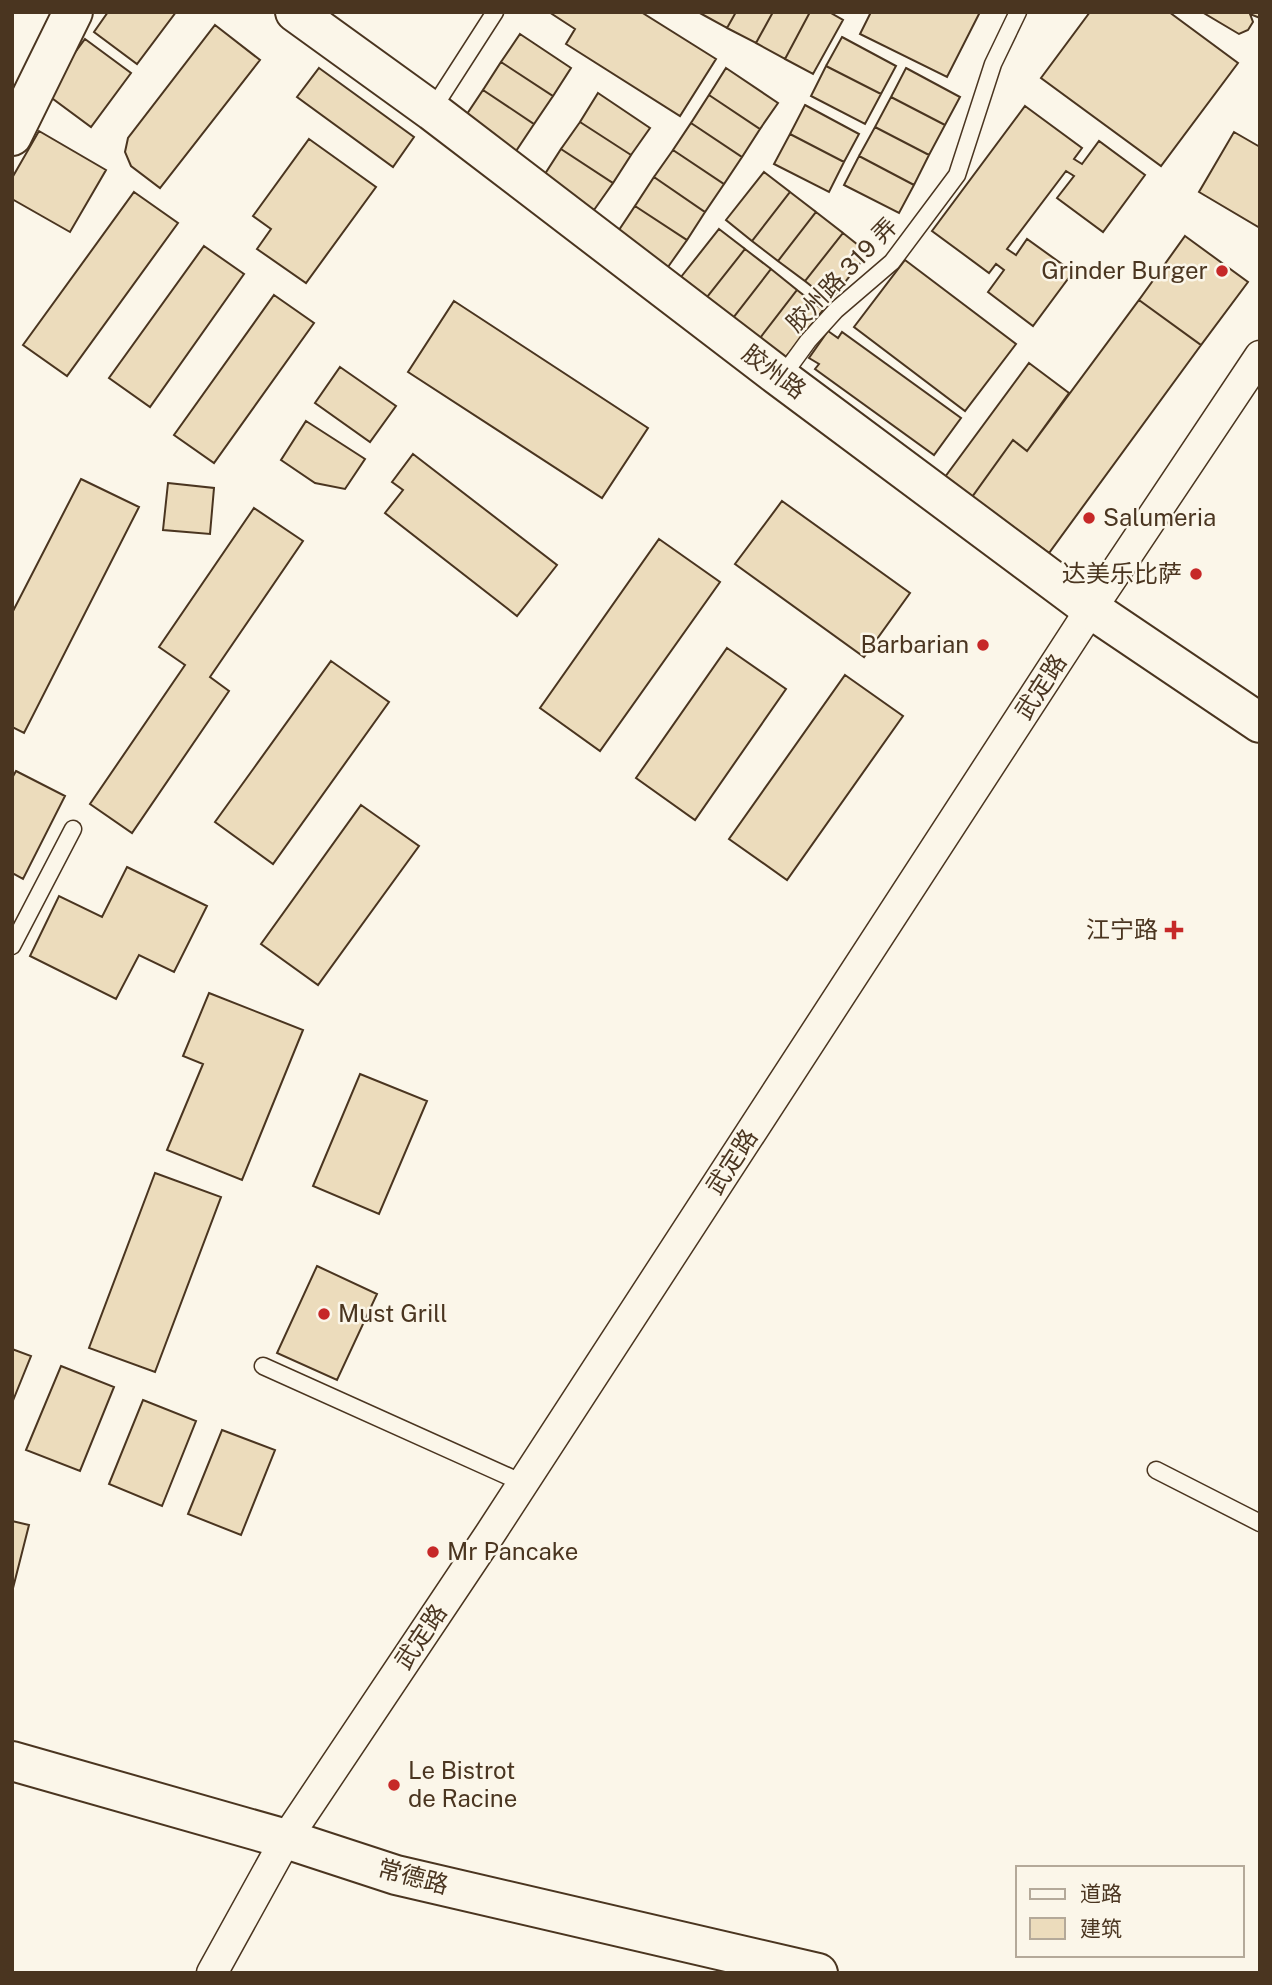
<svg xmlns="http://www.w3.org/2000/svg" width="1272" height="1985" font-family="'Public Sans','Noto Sans SC',sans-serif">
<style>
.building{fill:#ecdcbc;stroke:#4a3520;stroke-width:2}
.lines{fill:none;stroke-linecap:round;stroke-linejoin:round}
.lane-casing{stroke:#4a3520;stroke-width:19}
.street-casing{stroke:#4a3520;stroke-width:33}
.secondary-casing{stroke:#4a3520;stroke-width:42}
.lane{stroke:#fbf6e9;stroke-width:16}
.street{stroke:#fbf6e9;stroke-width:30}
.secondary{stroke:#fbf6e9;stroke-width:38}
.poi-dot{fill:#c62828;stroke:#fbf6e9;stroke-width:2.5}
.labels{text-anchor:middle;stroke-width:5;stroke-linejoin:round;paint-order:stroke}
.poi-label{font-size:24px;fill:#4a3520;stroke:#fbf6e9;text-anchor:end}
.street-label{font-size:24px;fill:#4a3520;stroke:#fbf6e9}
</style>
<rect width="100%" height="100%" fill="#fbf6e9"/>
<path class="building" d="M108,12H176L137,64L94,32Z
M549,12H641L716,59L680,116L566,44L575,29Z
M698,12H736L727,28Z
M736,12H773L756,43L727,28Z
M773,12H810L785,59L756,43Z
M810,12H829L843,20L813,74L785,59Z
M871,12H980L947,77L860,34Z
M1090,12H1169L1238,63L1161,166L1041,78Z
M1202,12H1260V18L1250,14L1253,22L1248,30L1239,34Z
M215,25L260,60L160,188L131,166L125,152L128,138Z
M520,34L571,68L553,96L501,62Z
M842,37L896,66L881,94L826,66Z
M85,39L131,73L91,127L45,93Z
M501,62L553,96L534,124L483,90Z
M826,66L881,94L865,124L811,96Z
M319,68L414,137L393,167L297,97Z
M726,68L778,103L760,129L709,95Z
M906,68L960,97L945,125L891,97Z
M483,90L534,124L516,151L465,117Z
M598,93L650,128L631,155L580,122Z
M709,95L760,129L742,157L691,123Z
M891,97L945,125L929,155L875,127Z
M805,105L859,134L844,162L790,134Z
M1025,106L1082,148L1074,159L1082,164L1099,141L1145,175L1103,232L1057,198L1074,176L1066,171L1007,249L1016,255L1027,239L1073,272L1033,326L988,292L1004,270L996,264L989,273L932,231Z
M580,122L631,155L613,183L561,149Z
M691,123L742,157L724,184L673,150Z
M875,127L929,155L914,185L859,156Z
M39,131L106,170L70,232L12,199V178Z
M1234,132L1260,147V228L1199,192Z
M790,134L844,162L829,192L774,164Z
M309,139L376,187L306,283L257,249L271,229L253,216Z
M561,149L613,183L594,210L543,177Z
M673,150L724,184L705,212L654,177Z
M859,156L914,185L899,213L844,185Z
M764,172L790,192L752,241L726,220Z
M654,177L705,212L687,240L635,206Z
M134,192L178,223L67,376L23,345Z
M790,192L816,212L778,261L752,241Z
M635,206L687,240L668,267L617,233Z
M816,212L843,233L805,281L778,261Z
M719,229L745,249L707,297L681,277Z
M843,233L868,253L830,301L805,281Z
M1185,236L1248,282L1201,345L1139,300Z
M204,246L244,274L150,407L109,378Z
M745,249L771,269L733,318L707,297Z
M905,260L1016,344L965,411L854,327Z
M771,269L797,290L760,338L733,318Z
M797,290L823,310L785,358L760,338Z
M274,295L314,323L214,463L174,435Z
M1139,300L1201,345L1049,553L972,497L1013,440L1027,451Z
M454,301L648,428L602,498L408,372Z
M828,331L838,338L842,332L961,418L934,455L815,369L819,364L809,358Z
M1029,363L1069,393L1027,451L1013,440L972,497L945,477Z
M340,367L396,406L370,442L315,403Z
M306,421L365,459L345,489L315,483L281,460Z
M413,454L557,565L517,616L385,513L403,490L392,482Z
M81,479L139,507L24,733L12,727V613Z
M168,483L214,488L210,534L163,530Z
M782,501L910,593L864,657L735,564Z
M254,508L303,541L210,677L229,691L132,833L90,804L185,665L159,647Z
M659,539L720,582L600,751L540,708Z
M727,648L786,689L695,820L636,778Z
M331,661L389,702L273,864L215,822Z
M845,675L903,716L787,880L729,839Z
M16,771L65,796L23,879L12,873V778Z
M361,805L419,846L318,985L261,944Z
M127,867L207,906L174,972L139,955L116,999L30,956L59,896L102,917Z
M209,993L303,1030L242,1180L167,1150L203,1064L183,1056Z
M360,1074L427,1101L379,1214L313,1186Z
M155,1173L221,1197L155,1372L89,1348Z
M317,1266L377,1294L337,1380L277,1353Z
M12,1349L31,1356L12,1403Z
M61,1366L114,1387L80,1471L26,1450Z
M143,1400L196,1421L162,1506L109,1484Z
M222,1430L275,1450L241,1535L188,1514Z
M12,1521L29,1525L12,1592Z"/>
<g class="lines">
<defs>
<path id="lane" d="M432,110L495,12
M781,378L808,341L836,310L892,262L957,175L993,64L1018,12
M12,946L73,829
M263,1366L523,1483
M1156,1470L1260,1523"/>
<path id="street" d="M212,1973L286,1839L490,1534L1091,609L1260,356"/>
<path id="secondary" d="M295,12L432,111L781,378L1091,609L1260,723
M12,136L73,12
M12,1761L286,1839L396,1875L818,1973"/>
</defs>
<use href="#lane" class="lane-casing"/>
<use href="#street" class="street-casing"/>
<use href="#secondary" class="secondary-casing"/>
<use href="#lane" class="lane"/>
<use href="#street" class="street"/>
<use href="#secondary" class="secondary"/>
</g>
<g class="poi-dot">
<circle cx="1222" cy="271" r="7"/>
<circle cx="1089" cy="518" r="7"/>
<circle cx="1196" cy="574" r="7"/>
<circle cx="983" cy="645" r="7"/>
<path d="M1170.5 919.5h7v7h7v7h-7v7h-7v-7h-7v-7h7z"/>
<circle cx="324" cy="1314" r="7"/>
<circle cx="433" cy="1552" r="7"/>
<circle cx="394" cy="1785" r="7"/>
</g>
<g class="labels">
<g class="poi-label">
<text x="1208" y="279">Grinder Burger</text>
<text x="1103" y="526" text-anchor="start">Salumeria</text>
<text x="1182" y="582">达美乐比萨</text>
<text x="969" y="653">Barbarian</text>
<text x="1158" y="938">江宁路</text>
<text x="338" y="1322" text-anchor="start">Must Grill</text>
<text x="447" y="1560" text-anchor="start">Mr Pancake</text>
<text x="408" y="1779" text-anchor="start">Le Bistrot<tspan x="408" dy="28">de Racine</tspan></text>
</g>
<g class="street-label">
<text transform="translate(842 275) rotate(-46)" y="8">胶州路 319 弄</text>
<text transform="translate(774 372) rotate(37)" y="8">胶州路</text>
<text transform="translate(1041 687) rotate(-57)" y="8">武定路</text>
<text transform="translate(732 1162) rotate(-57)" y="8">武定路</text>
<text transform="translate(421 1637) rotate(-56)" y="8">武定路</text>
<text transform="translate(413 1877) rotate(15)" y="8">常德路</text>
</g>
</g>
<rect width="1272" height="1985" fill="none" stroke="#4a3520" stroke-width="28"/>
<rect x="1016" y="1866" width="228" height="91" fill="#fbf6e9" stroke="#b4a999" stroke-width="2"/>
<rect x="1030" y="1889" width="35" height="10" fill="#fbf6e9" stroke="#b4a999" stroke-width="2"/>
<text x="1080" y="1901" font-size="21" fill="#4a3520">道路</text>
<rect x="1030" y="1918" width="35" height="21" fill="#ecdcbc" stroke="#b4a999" stroke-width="2"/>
<text x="1080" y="1936" font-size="21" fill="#4a3520">建筑</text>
</svg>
